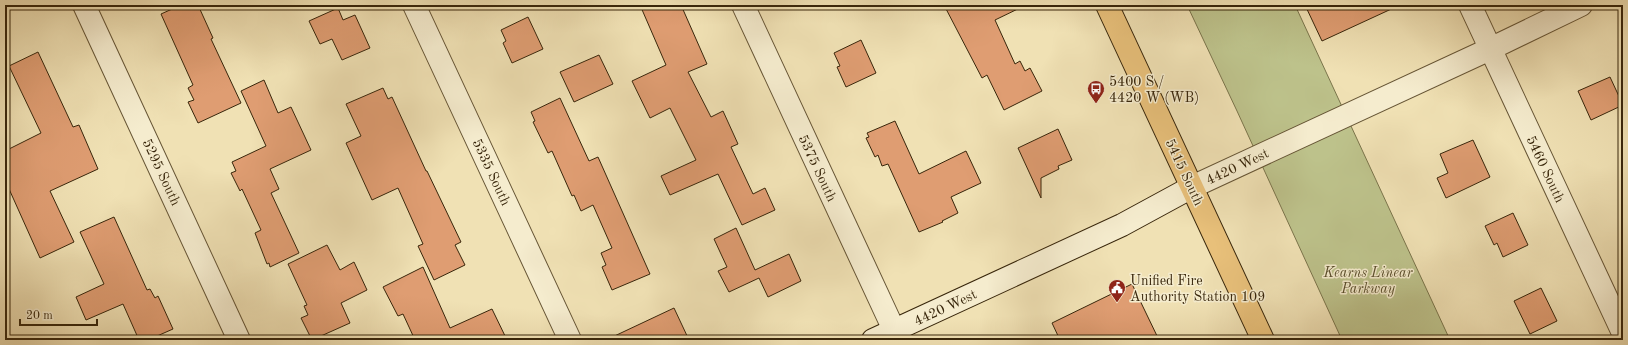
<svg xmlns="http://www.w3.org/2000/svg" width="1628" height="345" font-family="'Old Standard TT',serif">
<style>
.green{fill:#bdc28b;stroke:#7a744b}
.building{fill:#df9d72;stroke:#38260b}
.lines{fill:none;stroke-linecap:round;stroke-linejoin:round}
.street-casing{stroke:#665535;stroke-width:24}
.secondary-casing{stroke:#38260b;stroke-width:24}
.primary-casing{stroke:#38260b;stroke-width:24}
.street{stroke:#f5ecce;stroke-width:22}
.secondary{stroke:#f5ecce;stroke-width:22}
.primary{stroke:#e8c07a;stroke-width:22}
.labels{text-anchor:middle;stroke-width:3;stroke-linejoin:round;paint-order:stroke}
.poi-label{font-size:14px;fill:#38260b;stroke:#f5ecce;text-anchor:start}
.street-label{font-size:14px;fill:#38260b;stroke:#f5ecce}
.park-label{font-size:14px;font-style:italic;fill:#594d2b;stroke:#f5ecce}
</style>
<rect width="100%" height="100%" fill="#f0e1b4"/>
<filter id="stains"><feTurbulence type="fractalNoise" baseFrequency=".005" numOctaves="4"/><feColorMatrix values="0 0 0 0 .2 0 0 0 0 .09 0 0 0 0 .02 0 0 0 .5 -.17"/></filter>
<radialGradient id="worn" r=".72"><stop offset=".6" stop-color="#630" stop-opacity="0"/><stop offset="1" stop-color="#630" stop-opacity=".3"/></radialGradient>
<path class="green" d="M1187,5H1295L1450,340H1342L1237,111Z"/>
<path class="building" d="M181,5H198L213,38L211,39L241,103L198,123L188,102L194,100L188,88L193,85L161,14Z
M640,5H681L707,64L688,72L711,117L723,111L738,144L731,147L753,194L765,188L775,210L742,225L718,174L670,195L661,176L696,160L670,108L650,118L632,81L666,65Z
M944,5H1026L995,20L1015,64L1020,61L1025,71L1030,68L1042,91L1004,110L987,75L982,78Z
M1305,5H1400L1322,41Z
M338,8L343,20L355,15L370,48L342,60L332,39L320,44L309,21Z
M528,17L543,49L512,63L503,43L506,41L501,30Z
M861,40L876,73L846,87L837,67L840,66L834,53Z
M38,52L73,127L79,125L98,169L50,191L74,242L40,258L5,180V151L41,133L9,66Z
M599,55L613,84L574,102L560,72Z
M1610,77L1623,105L1591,120L1578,91Z
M264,80L278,113L291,107L311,150L270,169L279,189L271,193L299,253L270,267L269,263L267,264L255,233L261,230L242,189L240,191L231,173L236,171L232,162L266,146L241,91Z
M383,88L388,99L392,97L426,171H427L461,242L455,245L465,265L434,280L418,246L423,244L398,188L372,200L346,143L361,136L346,104Z
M560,98L589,161L598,157L650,274L612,290L602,267L606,265L601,253L612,248L593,205L581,211L574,195L572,196L552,151L548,153L533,122L535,121L531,112Z
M895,121L919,174L966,151L981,183L951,197L958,213L942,221L943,222L919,232L888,164L882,166L878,155L875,157L866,138L869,137L867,133Z
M1058,129L1072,160L1058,166L1059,169L1041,178V198L1018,148Z
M1473,140L1490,177L1446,198L1437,178L1448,173L1440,154Z
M1513,213L1528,245L1503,257L1497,243L1494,245L1485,226Z
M114,217L147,290L150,289L155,298L158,296L173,329L148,340H139L123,304L86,320L76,297L104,284L80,232Z
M736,228L755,270L789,254L801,281L768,297L759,278L729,292L718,271L727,267L714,239Z
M327,245L340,270L354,262L367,290L341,303L350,323L312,340L301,318L308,315L304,306L307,305L288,264Z
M423,267L450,328L492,309L507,340H415L403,314L398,316L383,287Z
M1132,284L1159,340H1060L1052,323Z
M1541,288L1557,321L1530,334L1514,301Z
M674,308L689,340H606Z"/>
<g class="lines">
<defs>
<path id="street" d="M84,5L239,340
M414,5L570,340
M743,5L894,330
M1470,5L1623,333
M1192,187L1490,49L1581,5"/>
<path id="secondary" d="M873,340L1122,225L1192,187"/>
<path id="primary" d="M1107,5L1263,340"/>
</defs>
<use href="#street" class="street-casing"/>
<use href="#secondary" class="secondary-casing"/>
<use href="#primary" class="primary-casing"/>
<use href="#street" class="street"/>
<use href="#secondary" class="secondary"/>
<use href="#primary" class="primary"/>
</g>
<defs>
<symbol id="bus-pin" viewBox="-11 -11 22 30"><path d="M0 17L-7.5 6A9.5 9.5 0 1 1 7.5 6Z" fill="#8f2418" stroke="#f5ecce"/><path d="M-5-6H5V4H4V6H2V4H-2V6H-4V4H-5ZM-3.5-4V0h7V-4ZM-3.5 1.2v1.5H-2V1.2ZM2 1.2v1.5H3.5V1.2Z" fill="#fff"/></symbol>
<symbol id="civic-pin" viewBox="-11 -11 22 30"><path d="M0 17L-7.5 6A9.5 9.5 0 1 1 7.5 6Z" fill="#8f2418" stroke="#f5ecce"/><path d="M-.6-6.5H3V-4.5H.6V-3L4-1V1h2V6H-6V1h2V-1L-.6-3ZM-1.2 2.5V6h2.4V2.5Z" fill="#fff"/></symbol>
</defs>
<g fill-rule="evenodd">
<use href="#bus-pin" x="1086" y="79" width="20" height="27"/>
<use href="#civic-pin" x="1107" y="278" width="20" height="27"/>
</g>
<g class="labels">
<g class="poi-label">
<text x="1109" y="86">5400 S /<tspan x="1109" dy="16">4420 W (WB)</tspan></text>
<text x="1130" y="285">Unified Fire<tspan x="1130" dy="16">Authority Station 109</tspan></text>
</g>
<g class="street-label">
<text transform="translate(1237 166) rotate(-25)" y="5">4420 West</text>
<text transform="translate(818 168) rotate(65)" y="5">5375 South</text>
<text transform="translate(1546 169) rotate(65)" y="5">5460 South</text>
<text transform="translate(162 172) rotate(65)" y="5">5295 South</text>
<text transform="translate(492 172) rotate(65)" y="5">5335 South</text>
<text transform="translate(1185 172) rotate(65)" y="5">5415 South</text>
<text transform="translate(945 307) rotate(-25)" y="5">4420 West</text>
</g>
<g class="park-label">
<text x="1368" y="277">Kearns Linear<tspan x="1368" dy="16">Parkway</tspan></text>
</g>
</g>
<rect width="1628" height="345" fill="none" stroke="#f0e1b4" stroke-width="20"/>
<rect x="6" y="6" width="1616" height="333" fill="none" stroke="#38260b" stroke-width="2"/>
<rect x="10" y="10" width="1608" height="325" fill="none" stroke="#38260b"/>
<path d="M20 319v6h77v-6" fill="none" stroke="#38260b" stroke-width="2"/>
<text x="26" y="319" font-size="12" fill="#38260b" stroke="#f5ecce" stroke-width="3" paint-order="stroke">20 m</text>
<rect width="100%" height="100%" filter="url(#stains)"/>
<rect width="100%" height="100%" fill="url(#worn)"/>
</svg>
